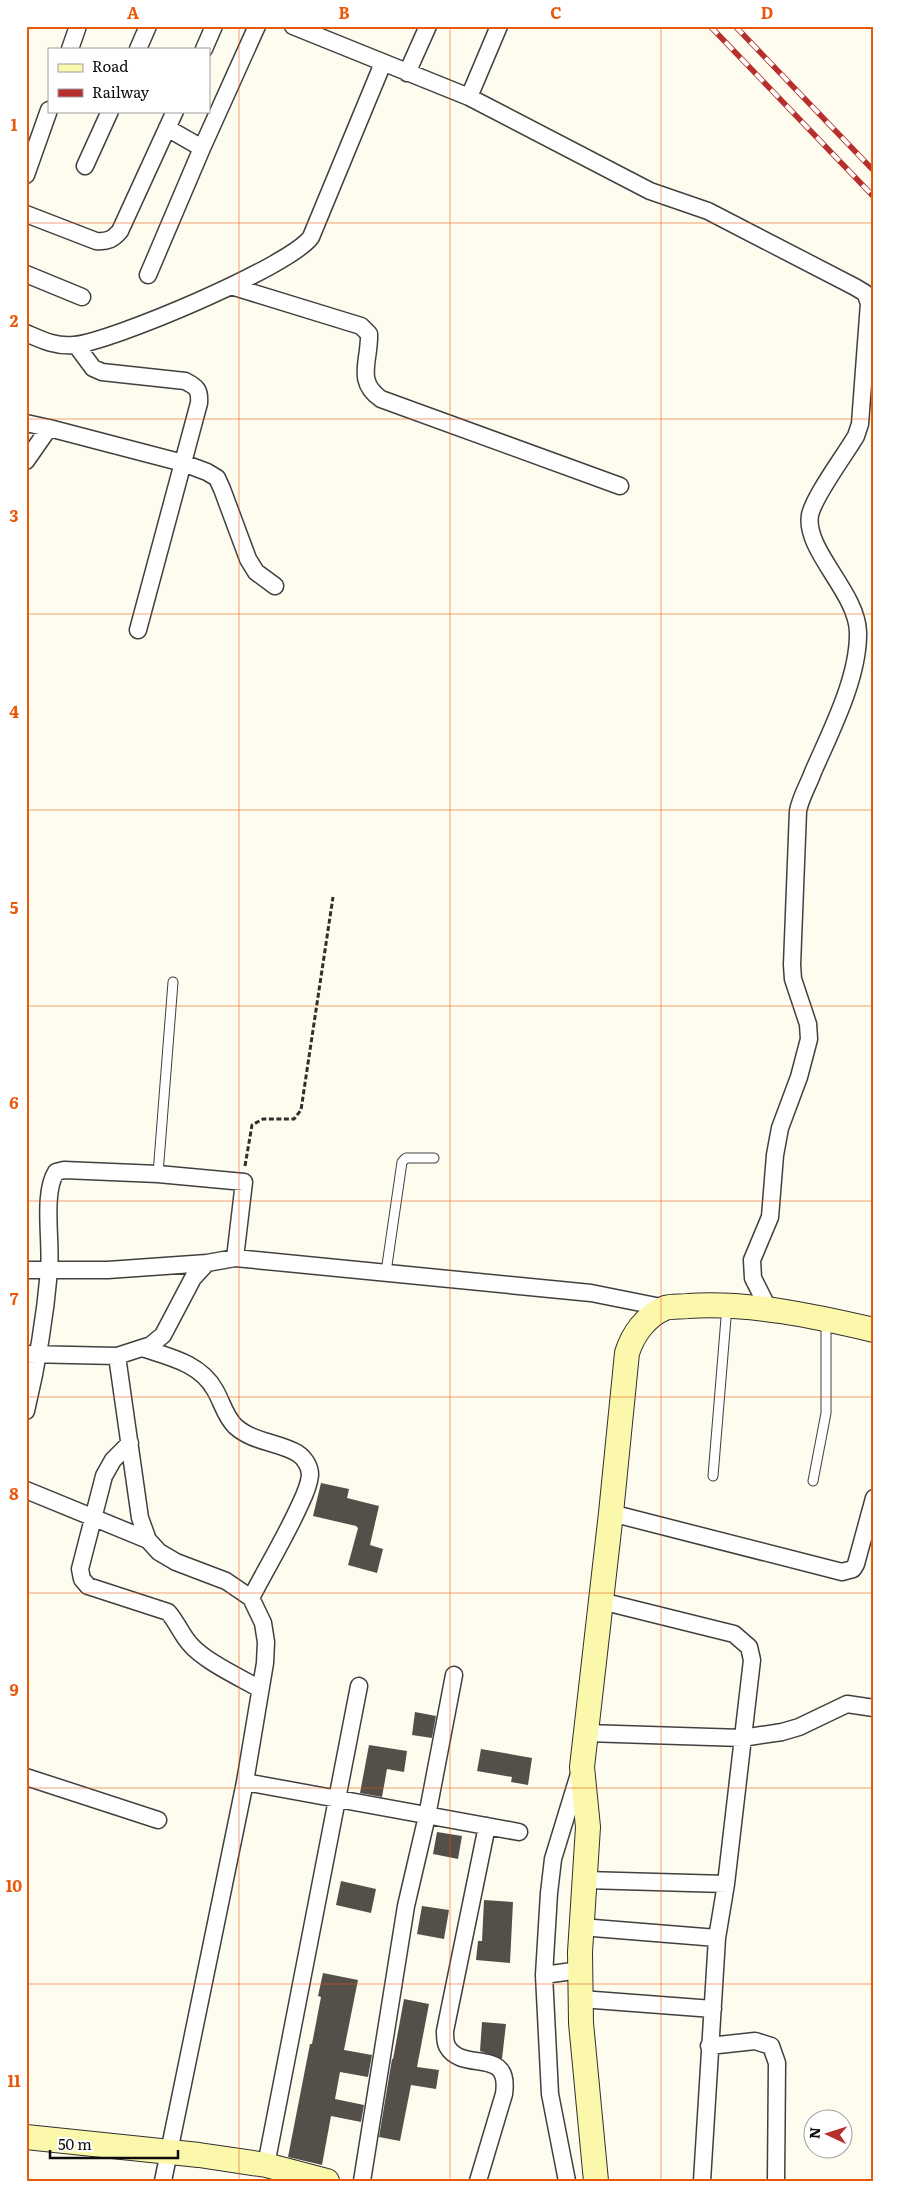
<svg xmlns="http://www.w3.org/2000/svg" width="900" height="2207" font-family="Literata,serif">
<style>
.building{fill:#554f4a}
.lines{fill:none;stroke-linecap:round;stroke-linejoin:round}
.lane-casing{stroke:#404040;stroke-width:11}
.street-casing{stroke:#404040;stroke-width:19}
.secondary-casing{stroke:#2f2f2f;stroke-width:26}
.path{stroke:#2f2f2f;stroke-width:3;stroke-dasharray:5 2.5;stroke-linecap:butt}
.lane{stroke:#fff;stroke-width:9}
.street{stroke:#fff;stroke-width:16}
.secondary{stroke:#fbf8ac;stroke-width:24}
.rail-casing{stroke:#b62f2c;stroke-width:5.5}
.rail{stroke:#fff;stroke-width:4;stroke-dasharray:11;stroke-linecap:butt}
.grid{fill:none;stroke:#e8590c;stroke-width:1;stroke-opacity:0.55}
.neatline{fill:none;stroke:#e8590c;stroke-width:2}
.grid-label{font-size:16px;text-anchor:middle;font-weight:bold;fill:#e8590c}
</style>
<rect width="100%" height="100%" fill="#fefcee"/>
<path class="building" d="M321,1483L349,1489L347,1498L379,1506L370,1545L383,1549L377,1573L348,1565L358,1528L356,1526L313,1516Z
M415,1712L436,1716L432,1738L412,1735Z
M369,1745L407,1751L404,1772L387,1769L382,1797L360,1793Z
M481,1749L532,1758L528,1785L511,1782L512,1777L477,1771Z
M437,1832L462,1836L458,1859L433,1854Z
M341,1881L376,1889L371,1913L336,1905Z
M484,1900L513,1902L510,1963L476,1960L478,1941H482Z
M422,1906L449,1910L444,1939L417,1934Z
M323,1973L358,1980L344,2050L372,2055L368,2077L340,2072L335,2099L364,2105L361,2122L331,2116L322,2165L288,2157L310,2044H312L321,1997L318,1996Z
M404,1999L429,2004L417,2067L439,2070L436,2089L411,2085L400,2141L379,2137L392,2059H393Z
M482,2022L506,2024L502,2059L480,2051Z"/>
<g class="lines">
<defs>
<path id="lane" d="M158,1174L173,982
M386,1272L402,1162L406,1158H434
M713,1476L727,1306
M813,1481L826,1413V1320"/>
<path id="street" d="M293,26L469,97L650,191L708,211L855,287L865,293L869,303L860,424L856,436C845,455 814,496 810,515C804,550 857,592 858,632C859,677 831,731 813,772C808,786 801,796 798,811L792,965L793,979L808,1024L809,1039L799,1077L780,1128L775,1155L770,1217L752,1260L753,1278L769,1310
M70,49L78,26
M138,49L148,26
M204,49L214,26
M407,73L428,26
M469,97L499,26
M167,128L202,148
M85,166L110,111
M26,175L49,110
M26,214L96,241C108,242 113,239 120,231L175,111
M26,274L82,297
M148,275L202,148L257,26
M231,286L361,326L369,334C370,361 355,381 381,399L620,486
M26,333C42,340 56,347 74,345C111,342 291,266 311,237L383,63
M76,345L93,368L102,372L185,381C197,387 200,390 199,403L138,630
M26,423L49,428
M26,461L49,428L183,463L207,472L217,478L222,489L248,559L256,572L275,586
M26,1270H108L207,1263
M142,1348C169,1357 200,1363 215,1390C222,1402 225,1416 235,1426C252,1442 278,1442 297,1453C305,1458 310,1467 310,1475C309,1488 302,1500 297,1511C283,1541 266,1569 251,1598
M26,1354L117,1356L151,1345L163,1335L193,1278L207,1263L235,1258L591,1293L666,1308
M117,1356L140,1518L148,1540L159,1552L176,1562L226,1581L251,1598L263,1623L266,1642L265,1663L245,1782L163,2181
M26,1411C37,1365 45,1318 49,1271C52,1243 42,1194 56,1172L64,1170L158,1174L244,1182L235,1258
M130,1443L113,1460L104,1476L80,1569L82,1579L88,1586L168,1612C177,1622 181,1634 190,1644C204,1661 241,1678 260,1689
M26,1490L148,1540
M611,1513L842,1572L853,1569L856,1564L874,1498
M601,1601L734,1634L749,1647L752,1660L726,1884L717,1938L702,2181
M586,1733L742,1738L782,1732L799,1727L847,1704L874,1708
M26,1777L158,1820
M245,1782L519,1832
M585,1880L726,1884
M581,1927L717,1938
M544,1975L580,1970
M581,1999L713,2009
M709,2046L755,2041L771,2046L777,2063L776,2181
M266,2165L359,1686
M362,2181L406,1906L427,1816L454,1675
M478,2181L504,2094C511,2045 462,2074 447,2046C445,2042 445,2036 445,2031L487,1826
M567,2181L550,2094L544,1975L549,1893L553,1859L579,1774"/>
<path id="secondary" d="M26,2137L199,2155L266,2165L327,2181
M596,2181L581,2023L580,1952L588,1827L582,1767L611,1513L627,1353C633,1334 646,1316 665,1308C672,1306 681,1307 688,1306C750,1302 814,1316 874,1330"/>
</defs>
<use href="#lane" class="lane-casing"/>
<use href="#street" class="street-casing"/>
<use href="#secondary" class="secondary-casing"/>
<path class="path" d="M245,1166L252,1125L263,1119H294L301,1110L333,897"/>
<use href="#lane" class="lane"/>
<use href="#street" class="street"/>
<use href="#secondary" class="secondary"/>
<defs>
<path id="rail" d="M710,26L874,197
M735,26L874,171"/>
</defs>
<use href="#rail" class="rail-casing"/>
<use href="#rail" class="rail"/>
</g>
<path class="grid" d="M239,26V2181M450,26V2181M661,26V2181M26,223H874M26,419H874M26,614H874M26,810H874M26,1006H874M26,1201H874M26,1397H874M26,1593H874M26,1788H874M26,1984H874"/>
<rect width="900" height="2207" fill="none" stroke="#ffffff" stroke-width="55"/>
<rect x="48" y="48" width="162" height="65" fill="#ffffff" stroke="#9e9e9e"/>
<rect x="58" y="64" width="25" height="8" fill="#fbf8ac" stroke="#9e9e9e"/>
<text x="92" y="72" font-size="15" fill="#0d0d0d">Road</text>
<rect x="58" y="89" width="25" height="8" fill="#b62f2c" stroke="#9e9e9e"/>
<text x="92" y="98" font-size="15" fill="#0d0d0d">Railway</text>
<g transform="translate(828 2134) rotate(274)"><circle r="24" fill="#ffffff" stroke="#9e9e9e"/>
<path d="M0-4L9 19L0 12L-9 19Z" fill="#b62f2c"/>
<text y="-8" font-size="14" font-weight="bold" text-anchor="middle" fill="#0d0d0d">N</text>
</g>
<path d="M50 2150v8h128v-8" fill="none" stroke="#0d0d0d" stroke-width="2.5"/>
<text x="58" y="2150" font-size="15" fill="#0d0d0d" stroke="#ffffff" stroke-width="4" paint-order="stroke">50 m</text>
<rect x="28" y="28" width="844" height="2152" class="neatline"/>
<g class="grid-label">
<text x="133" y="19">A</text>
<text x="344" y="19">B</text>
<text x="556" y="19">C</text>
<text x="767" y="19">D</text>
<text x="14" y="131">1</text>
<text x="14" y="327">2</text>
<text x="14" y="522">3</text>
<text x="14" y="718">4</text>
<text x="14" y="914">5</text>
<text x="14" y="1109">6</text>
<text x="14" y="1305">7</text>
<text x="14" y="1500">8</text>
<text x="14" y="1696">9</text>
<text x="14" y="1892">10</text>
<text x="14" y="2087">11</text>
</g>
</svg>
